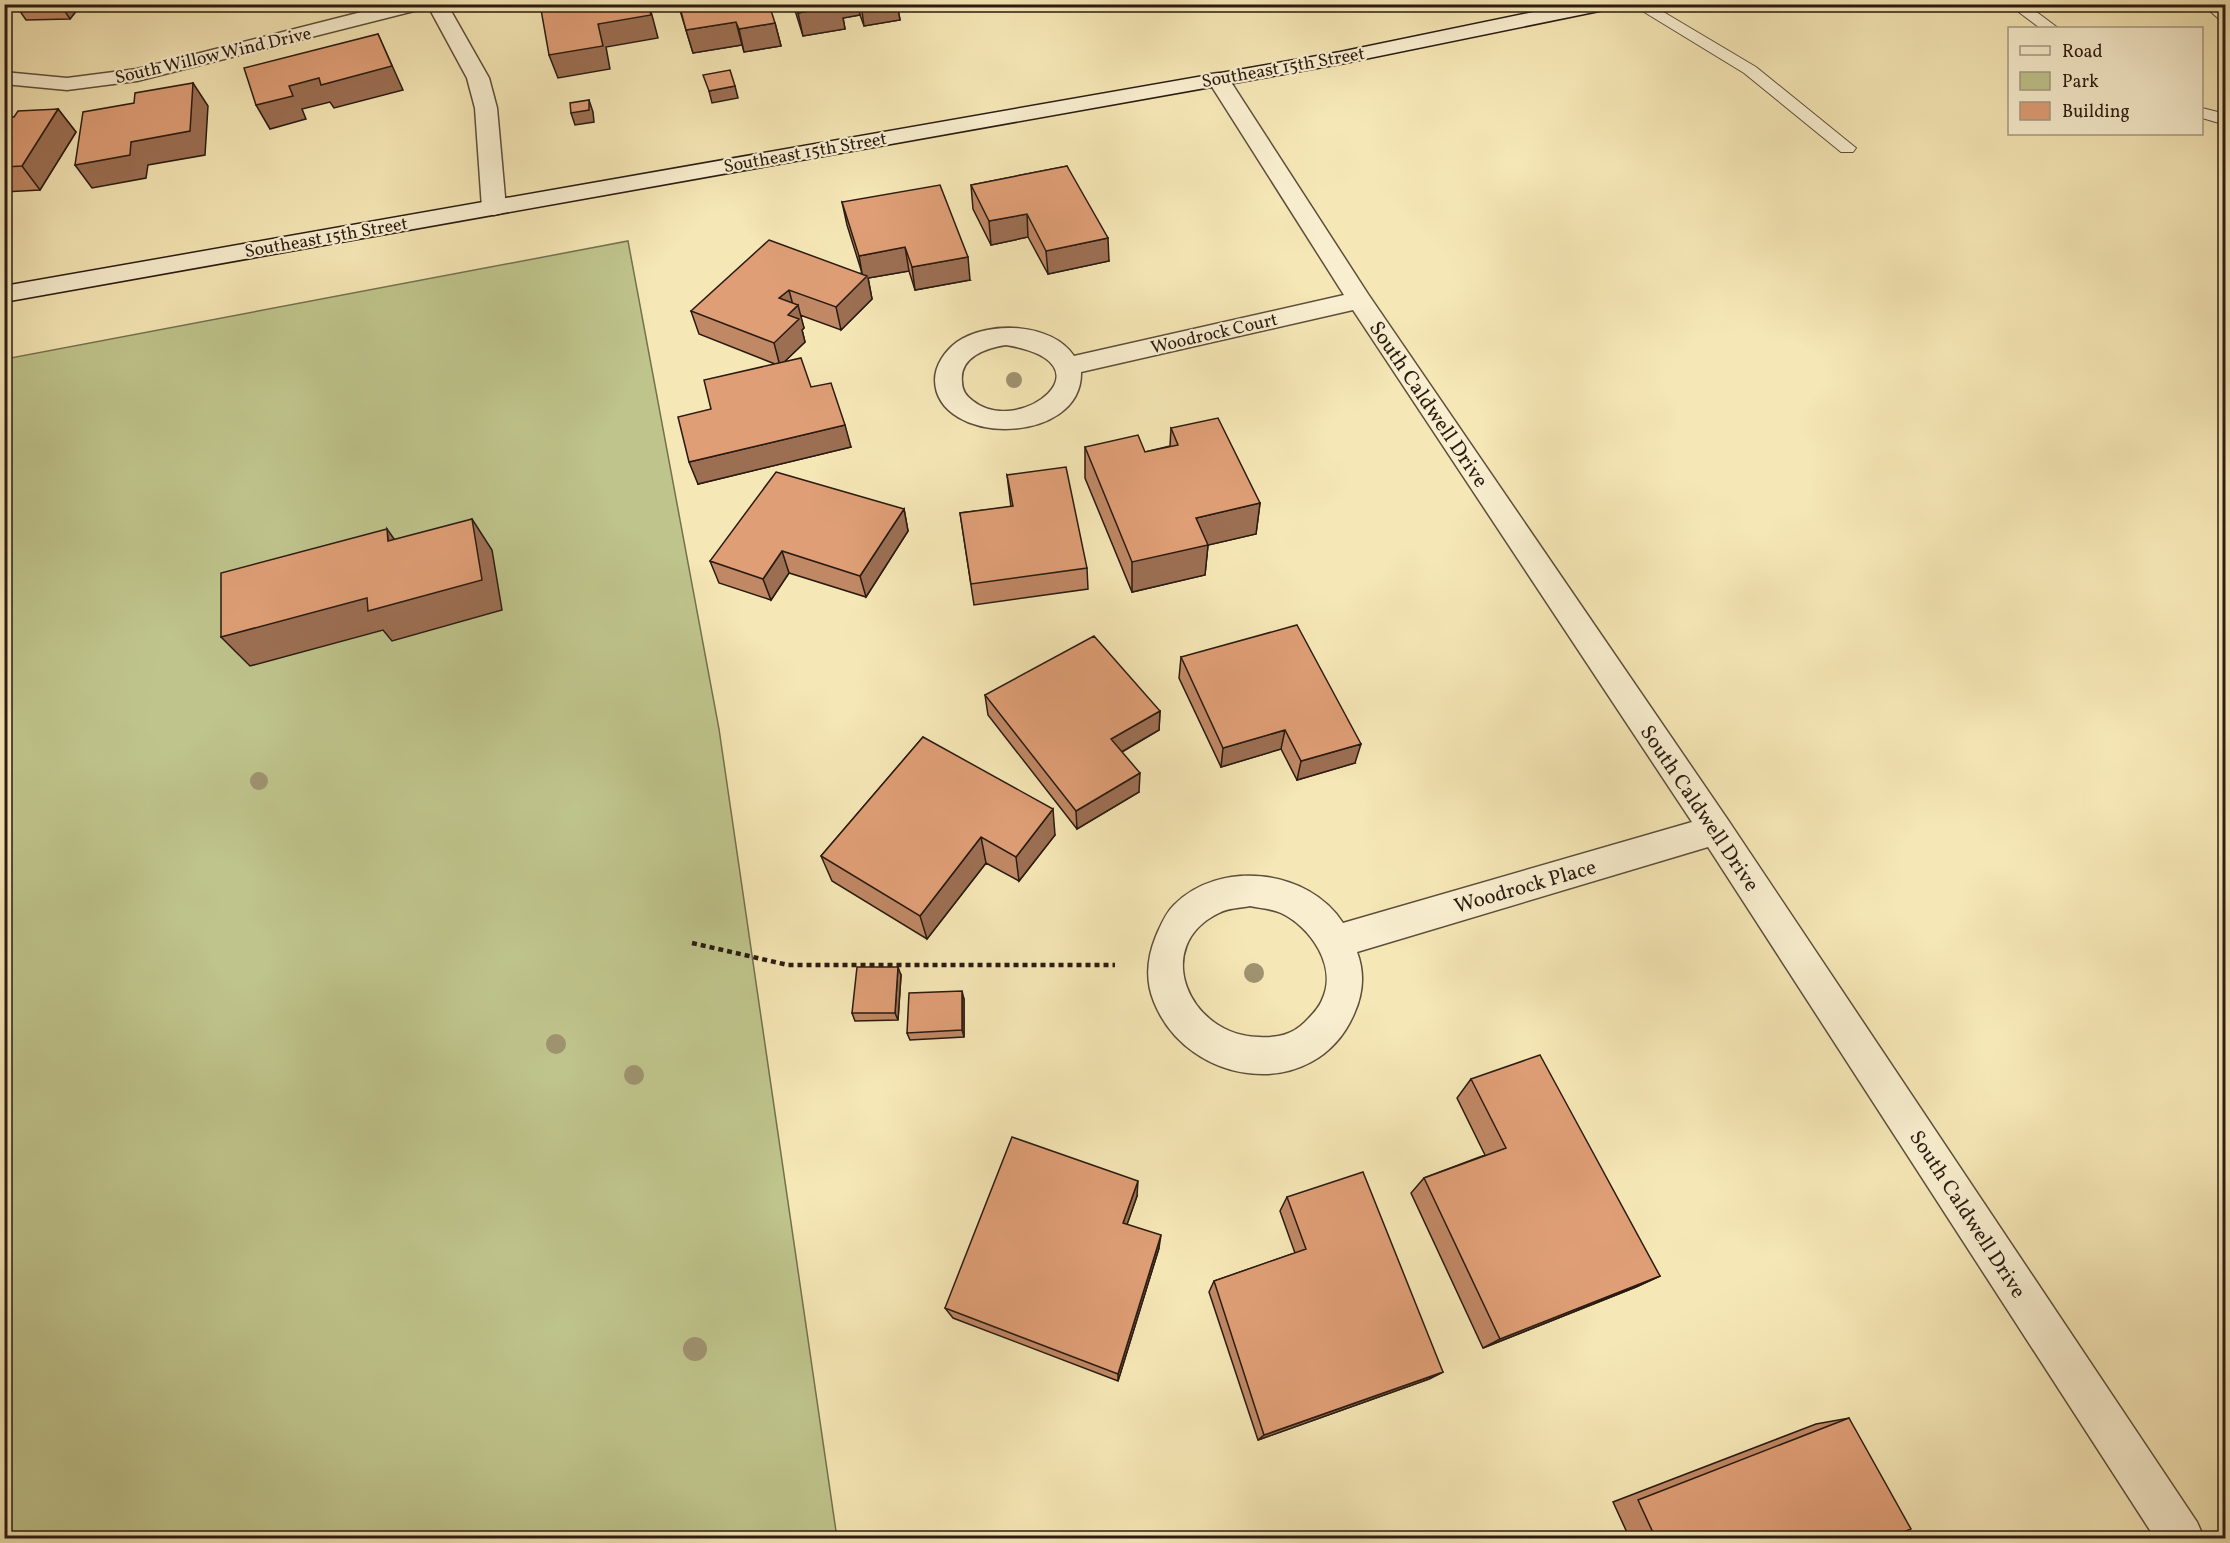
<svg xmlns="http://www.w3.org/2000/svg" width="2230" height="1543" font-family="Vollkorn,serif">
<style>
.green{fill:#bfc48c;stroke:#74704e;stroke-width:1.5}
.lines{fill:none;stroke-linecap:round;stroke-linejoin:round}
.service-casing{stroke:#5d4e3a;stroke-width:2}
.minor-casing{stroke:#5d4e3a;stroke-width:3}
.secondary-casing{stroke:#2a1b11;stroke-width:3}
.path{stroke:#2a1b11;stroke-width:4.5;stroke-dasharray:5 4;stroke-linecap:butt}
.service{fill:#f9efd0;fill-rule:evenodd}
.minor{fill:#f9efd0;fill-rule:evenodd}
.secondary{fill:#f9efd0;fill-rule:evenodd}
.tree{fill:#9f9370}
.wall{fill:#c08865;stroke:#2a1b11;stroke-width:1.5}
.shaded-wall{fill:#9c6f53;stroke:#2a1b11;stroke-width:1.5}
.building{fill:#df9e76;stroke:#2a1b11;stroke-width:1.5}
.labels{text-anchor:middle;stroke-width:4.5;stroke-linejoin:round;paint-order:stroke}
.far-street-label{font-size:18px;fill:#2a1b11;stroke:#f9efd0}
.street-label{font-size:21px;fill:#2a1b11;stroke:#f9efd0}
</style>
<rect width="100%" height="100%" fill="#f6e7b6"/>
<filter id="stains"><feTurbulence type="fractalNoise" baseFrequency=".00333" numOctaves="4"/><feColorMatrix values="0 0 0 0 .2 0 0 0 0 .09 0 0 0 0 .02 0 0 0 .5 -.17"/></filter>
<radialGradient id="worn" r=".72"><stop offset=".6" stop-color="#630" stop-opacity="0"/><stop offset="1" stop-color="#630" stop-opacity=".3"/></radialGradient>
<path class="green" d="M628,241L719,729L837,1538H5V359Z"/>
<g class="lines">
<defs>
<path id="service" d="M1631,4H1650L1756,67L1856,148L1853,152H1841L1744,73Z
M2008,4H2026L2058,28H2040Z
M2202,4H2220L2226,9V22L2220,20Z
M2202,108L2226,114V125L2202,118Z"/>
<path id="minor" d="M393,4H447L489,78L497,108L506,208L502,213L494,215L486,213L482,208L475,108L467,78L428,6L426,8L137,81L67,90L4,84V72L67,78L137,69Z
M1218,73L1226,74L1229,79L1368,294L1728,820L2197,1522L2204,1538H2155L1708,847L1357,952C1365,973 1363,994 1354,1014C1315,1104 1188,1087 1154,1002C1145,980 1147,958 1156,936C1161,925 1165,914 1174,905C1219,859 1309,869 1343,923L1692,822L1353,310L1081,372C1083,446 936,447 935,380C935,365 945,351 957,342C989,320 1052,323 1074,356L1344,295L1207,79L1210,74ZM1006,345C1116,363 1019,438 973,401C966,396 962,390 962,382C959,357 986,348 1006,345ZM1250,906C1260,908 1272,909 1281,913C1311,927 1338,967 1322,1000C1319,1008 1311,1016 1305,1022C1292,1035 1277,1038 1259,1037C1189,1036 1150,946 1219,913C1228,908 1240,908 1250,906Z"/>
<path id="secondary" d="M1572,4H1614L1611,8L1604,10L1340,64L4,302V286L1340,52Z"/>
</defs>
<use href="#service" class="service-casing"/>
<use href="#minor" class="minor-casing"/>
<use href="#secondary" class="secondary-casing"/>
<path class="path" d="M692,943L788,965H1115"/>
<use href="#service" class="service"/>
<use href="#minor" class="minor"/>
<use href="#secondary" class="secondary"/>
</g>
<g class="tree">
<circle cx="1014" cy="380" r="8"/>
<circle cx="259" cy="781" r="9"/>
<circle cx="1254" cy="973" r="10"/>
<circle cx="556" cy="1044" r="10"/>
<circle cx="634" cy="1075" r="10"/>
<circle cx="695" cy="1349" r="12"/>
</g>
<path class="wall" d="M15,4H97L81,5L70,19L26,20Z
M678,4L775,23L781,46L744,52L742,45L693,53Z
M793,4H897L900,20L864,26L860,15L843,18L845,29L803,36Z
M58,109L76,132L40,190L4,192V117H14Z
M1067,166L1109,261L1048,274L1028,237L991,245L973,209L971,185Z
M842,202L970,280L915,290L909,271L868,278L872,299L841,330L800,315L804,328L802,330L805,342L785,361L811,387L851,447L698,484L711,409L775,364L699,334L691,311L862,273L847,225Z
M1171,428L1260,503L1256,534L1208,545L1205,575L1132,592L1085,478V447L1145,452L1170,446Z
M1007,475L1087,568L1088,589L974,605L960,513L1011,507Z
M904,509L908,531L866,597L789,573L771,600L719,583L710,561Z
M1181,657L1355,763L1297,780L1281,749L1221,767L1179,678Z
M985,695L1160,711L1159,730L1122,752L1139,792L1077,829L988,715Z
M923,737L1055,835L1019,881L986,863L927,939L832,881L821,856Z
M901,975L898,1020L855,1021L852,1013Z
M964,999V1037L910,1040L907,1033Z
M1471,1079L1660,1276L1636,1287L1483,1348L1411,1193L1424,1178L1485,1155L1457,1098Z
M1137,1196L1127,1224L1159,1248L1118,1381L953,1318L945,1308Z
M1287,1197L1443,1372L1429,1379L1258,1440L1209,1292L1214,1281L1295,1253L1280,1211Z
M1849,1418L1887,1539H1630L1613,1502L1816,1424Z"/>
<path class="shaded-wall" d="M60,4H81V5L70,19Z
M211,4H239L214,10Z
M649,4L658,38L606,47L610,69L558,78L549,55L598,24Z
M839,4H858L860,15L843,18L845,29L803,36L798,13Z
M861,4H897L900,20L864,26Z
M736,22L742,45L693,53L686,30Z
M775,23L781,46L744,52L739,29Z
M378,34L403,90L334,108L330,102L302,109L306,119L270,129L256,105Z
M193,83L208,106L205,155L148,165L146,178L92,188L75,165L131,142Z
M735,86L738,98L712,103L709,91Z
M589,100L593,112L594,122L575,125L571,113Z
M58,109L76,132L40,190L22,166Z
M1027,214L1028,237L991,245L989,221Z
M1108,238L1109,261L1048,274L1046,251Z
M905,247L909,271L868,278L872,299L841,330L836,307L863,279L859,256Z
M968,257L970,280L915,290L912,267Z
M789,290L794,309L798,305L804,328L802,330L805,342L780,366L774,343L779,298Z
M845,425L851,447L698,484L689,462Z
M1260,503L1256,534L1208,545L1205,575L1132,592V562L1196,518Z
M904,509L908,531L866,597L860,576Z
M472,519L492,550L502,610L392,641L383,630L250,666L221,637Z
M387,529L409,560L388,541Z
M782,551L789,573L771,600L763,579Z
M1160,711L1159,730L1111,758V739Z
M1285,730L1281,749L1221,767L1223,748Z
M1361,744L1355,763L1297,780L1301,761Z
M1140,773L1139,792L1077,829L1076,811Z
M1053,809L1055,835L1019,881L1016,857Z
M981,837L986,863L927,939L920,916Z
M898,967L901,975L898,1020L895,1013Z
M962,991L964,999V1037L962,1030Z
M1138,1181L1137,1196L1123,1236V1223Z
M1161,1235L1159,1248L1118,1381V1374Z
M1660,1276L1636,1287L1483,1348L1500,1339Z
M1443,1372L1429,1379L1258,1440L1264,1435Z"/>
<path class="building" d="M540,4H648L651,15L598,24L603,46L549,55Z
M679,4H769L775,23L739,29L736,22L686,30Z
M796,4H840L841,6L798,13Z
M378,34L392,66L321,85L319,78L289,86L293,96L256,105L244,68Z
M730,70L735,86L709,91L703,75Z
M193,83L190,131L131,142L130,155L75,165L83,112L134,103L135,93Z
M589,100V110L571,113L570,103Z
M58,109L22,166L4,167V117H14L18,111Z
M1067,166L1108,238L1046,251L1027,214L989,221L971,185Z
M940,185L968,257L912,267L905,247L859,256L842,202Z
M769,240L867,276L836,307L789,290L779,298L798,305L788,315L799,319L774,343L691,311Z
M801,358L811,387L831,383L845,425L689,462L678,417L711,409L704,380Z
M1218,418L1260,503L1196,518L1208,545L1132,562L1085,447L1138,435L1145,452L1178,445L1171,428Z
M1066,467L1087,568L971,584L960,513L1013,506L1007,475Z
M776,472L904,509L860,576L782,551L763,579L710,561Z
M472,519L482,580L368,611L367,598L221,637V573L387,529L388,541Z
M1297,625L1361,744L1301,761L1285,730L1223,748L1181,657Z
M1094,636L1160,711L1111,739L1140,773L1076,811L985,695Z
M923,737L1053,809L1016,857L981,837L920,916L821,856Z
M857,967H898L895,1013H852Z
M962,991V1030L907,1033L909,993Z
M1540,1055L1660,1276L1500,1339L1424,1178L1506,1148L1471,1079Z
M1012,1137L1138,1181L1123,1223L1161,1235L1118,1374L945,1308Z
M1363,1172L1443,1372L1264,1435L1214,1281L1306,1249L1287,1197Z
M1849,1418L1911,1529L1887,1539H1656L1638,1500Z"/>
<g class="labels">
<g class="far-street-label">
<text transform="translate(213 55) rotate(-13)" y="6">South Willow Wind Drive</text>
<text transform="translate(1283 67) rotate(-10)" y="6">Southeast 15th Street</text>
<text transform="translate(805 152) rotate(-10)" y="6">Southeast 15th Street</text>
<text transform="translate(326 237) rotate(-10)" y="6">Southeast 15th Street</text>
<text transform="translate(1214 333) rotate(-13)" y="6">Woodrock Court</text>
</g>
<g class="street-label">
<text transform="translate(1429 404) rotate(56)" y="7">South Caldwell Drive</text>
<text transform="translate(1700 808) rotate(56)" y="7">South Caldwell Drive</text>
<text transform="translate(1525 886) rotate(-16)" y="7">Woodrock Place</text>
<text transform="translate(1968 1214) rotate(57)" y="7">South Caldwell Drive</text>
</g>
</g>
<rect width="2230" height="1543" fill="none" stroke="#f6e7b6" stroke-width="24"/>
<rect x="6" y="6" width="2218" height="1531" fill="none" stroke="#2a1b11" stroke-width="3"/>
<rect x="12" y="12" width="2206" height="1519" fill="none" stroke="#2a1b11" stroke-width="1.5"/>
<rect x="2008" y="27" width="195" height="108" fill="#f9efd0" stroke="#a69a84" stroke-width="1.5"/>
<rect x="2020" y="46" width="30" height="9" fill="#f9efd0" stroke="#a69a84" stroke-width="1.5"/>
<text x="2062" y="57" font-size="18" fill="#2a1b11">Road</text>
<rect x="2020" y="72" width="30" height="18" fill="#bfc48c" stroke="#a69a84" stroke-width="1.5"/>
<text x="2062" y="87" font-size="18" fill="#2a1b11">Park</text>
<rect x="2020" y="102" width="30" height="18" fill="#df9e76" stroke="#a69a84" stroke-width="1.5"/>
<text x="2062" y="117" font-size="18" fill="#2a1b11">Building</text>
<rect width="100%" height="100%" filter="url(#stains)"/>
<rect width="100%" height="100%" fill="url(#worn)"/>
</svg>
